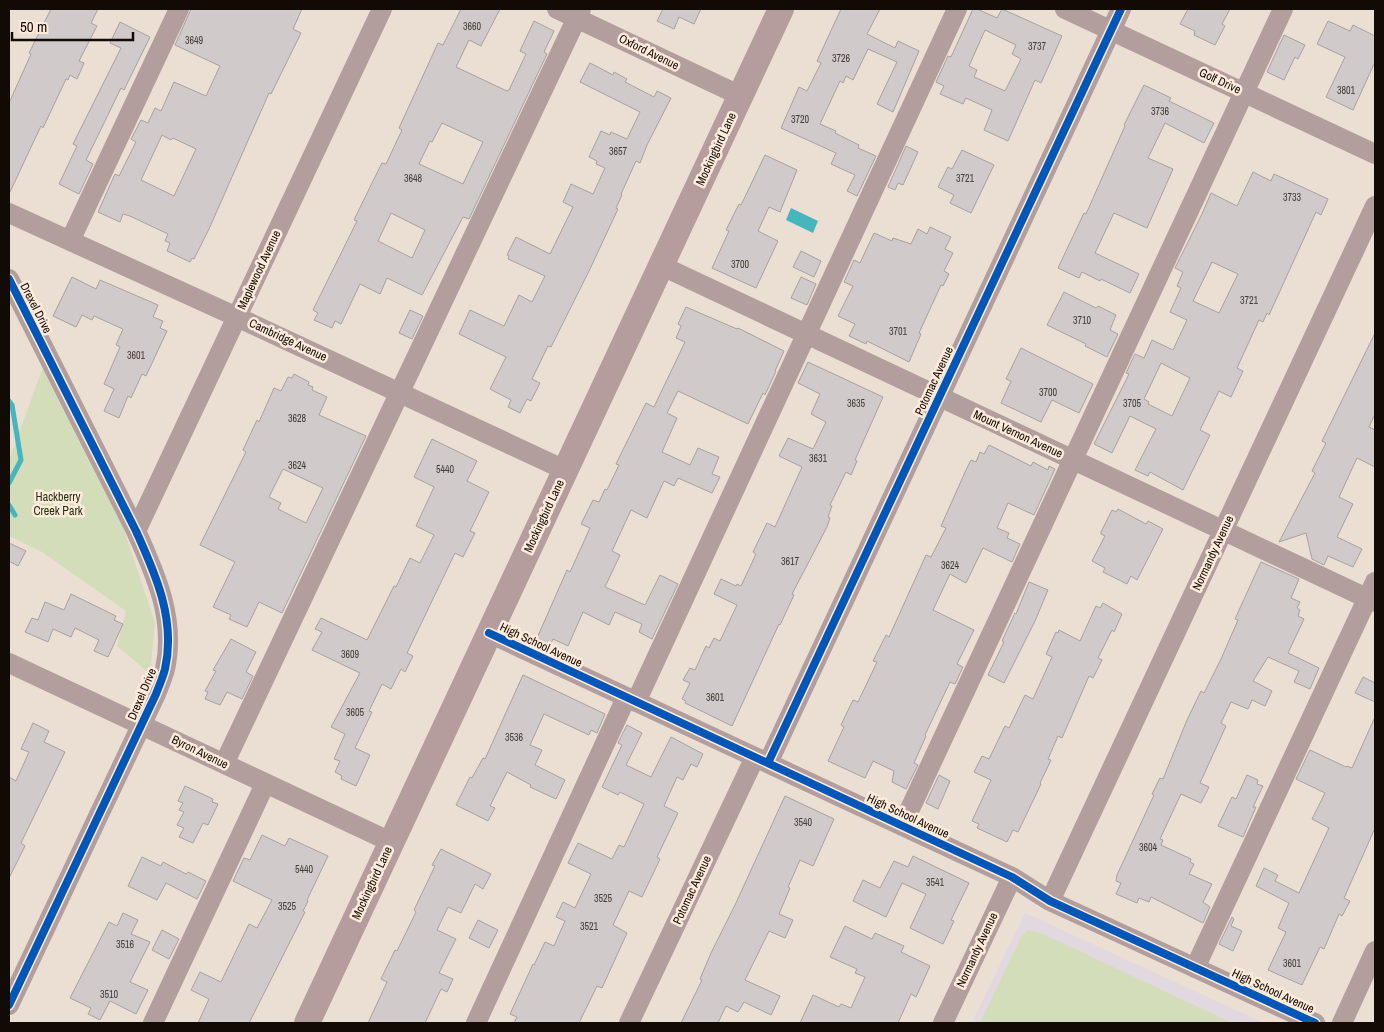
<svg xmlns="http://www.w3.org/2000/svg" width="1384" height="1032" font-family="'Archivo Narrow',sans-serif">
<style>
.education{fill:#e2d8df}
.green{fill:#d3ddb9}
.water{fill:#46b5bd}
.lines{fill:none;stroke-linecap:round;stroke-linejoin:round}
.stream{stroke:#46b5bd;stroke-width:5}
.building{fill:#d0caca;stroke:#a7a1a0;fill-rule:evenodd}
.minor{stroke:#b39e9e;stroke-width:20}
.major{stroke:#b49d9c;stroke-width:26}
.cycleway-casing{stroke:#ffebdb;stroke-width:11}
.cycleway{stroke:#0057b8;stroke-width:8}
.labels{text-anchor:middle;stroke-width:5;stroke-linejoin:round;paint-order:stroke}
.number-label{font-size:10px;fill:#423b36}
.street-label{font-size:12px;fill:#120b05;stroke:#ffebdb}
.park-label{font-size:12px;fill:#213111;stroke:#ffebdb}
</style>
<rect width="100%" height="100%" fill="#ebded3"/>
<path class="education" d="M1025,913L1264,1023H972Z"/>
<path class="green" d="M45,362L123,527L155,623L150,674L117,646L126,611L42,552L9,536V460Z
M1028,930L1041,933L1232,1023H980L1021,937Z"/>
<path class="water" d="M791,208L818,221L813,233L786,220Z"/>
<g class="lines">
<path class="stream" d="M9,401L12,405L21,460L9,483
M9,505L15,515"/>
</g>
<path class="building" d="M51,9H98L91,23L97,26L79,61L84,63L77,79L70,75L68,80L66,79L43,128L41,126L9,194V103L31,54L29,53Z
M191,9H302L293,29L301,33L271,94L269,93L209,229L194,259L192,258L190,262L167,251L170,243L165,241L168,234L130,216L123,214L120,222L98,212L115,174L119,176L136,142L131,139L141,120L148,123L155,108L161,111L174,82L206,96L220,66L175,45ZM162,135L171,140L173,138L196,149L174,196L141,180Z
M461,9H500L481,46L469,40L456,67L507,91L509,90L526,54L520,51L534,21L554,31L544,52L547,54L469,219L463,217L422,295L387,278L380,294L360,284L341,324L335,321L332,328L314,320L318,313L313,310L357,221L354,220L372,183L382,163L386,164L402,130L399,128L438,43L443,45ZM442,123L483,142L463,184L419,164L430,141L432,142ZM391,213L425,230L412,258L378,241Z
M663,9H701L694,24L679,17L674,29L657,21Z
M841,9H880L867,34L895,48L898,41L919,51L893,112L877,104L897,62L868,49L853,80L846,76L843,83L840,81L820,124L836,131L835,133L859,145L858,148L876,156L857,196L847,191L855,175L831,164L836,153L781,128L799,87L807,91L821,63L817,61Z
M973,9H977L997,18L1002,9L1062,36L1041,83L1035,80L1008,141L984,130L992,110L966,98L963,104L940,94L944,86L936,82L948,56L951,57ZM985,30L1016,45L1012,54L1021,59L1005,91L974,77L977,70L969,66Z
M1188,9H1230L1222,24L1225,26L1215,45L1194,35L1195,31L1180,24Z
M1328,21L1350,31L1353,25L1375,36V62L1353,110L1326,97L1345,57L1317,44Z
M120,22L150,37L124,90L121,88L86,160L93,164L79,194L59,184L77,146L73,144L121,48L110,43Z
M1284,35L1305,45L1298,59L1295,57L1284,80L1267,72Z
M590,63L613,75L614,72L627,79L625,82L654,97L657,91L671,98L647,145L640,163L636,161L621,194L622,195L616,208L618,209L590,269L551,347L548,346L532,379L540,383L531,401L527,399L520,413L508,407L511,400L490,389L506,357L459,334L470,310L504,326L519,295L532,302L545,276L508,259L509,256L507,255L516,237L550,254L573,207L563,202L571,184L593,194L605,168L596,164L597,161L589,157L601,131L610,135L611,132L627,139L640,112L580,82Z
M1144,85L1171,98L1169,101L1214,123L1204,143L1165,123L1148,158L1173,169L1147,228L1114,213L1095,253L1139,274L1130,293L1101,279L1100,281L1082,272L1079,278L1058,268L1084,213L1086,214L1125,126L1124,125Z
M906,146L918,152L903,185L898,183L895,190L888,187Z
M962,150L994,165L971,213L950,203L954,195L938,187L948,167L952,169Z
M765,155L797,170L780,212L769,207L758,231L778,241L756,288L712,268L729,231L726,230L739,204L741,205Z
M1253,172L1271,181L1274,174L1328,199L1321,215L1316,212L1269,315L1267,313L1263,322L1259,320L1237,368L1243,371L1231,397L1219,391L1218,393L1200,430L1210,435L1183,490L1150,472L1148,476L1135,470L1156,429L1130,416L1112,453L1094,444L1129,374L1126,373L1135,354L1144,358L1152,340L1173,350L1187,320L1170,312L1181,288L1177,286L1183,272L1175,268L1202,214L1211,193L1237,206ZM1212,262L1238,274L1219,313L1193,301ZM1161,363L1190,378L1172,416L1148,404L1149,402L1144,399Z
M930,227L951,237L945,249L953,253L944,271L949,274L943,286L941,285L919,333L921,334L909,362L867,341L866,344L849,336L855,324L838,316L853,286L844,282L854,260L860,263L874,233L892,241L893,238L911,244L918,229L927,234Z
M801,251L821,261L814,277L793,267Z
M72,277L96,289L100,280L158,305L153,317L163,321L160,328L167,331L146,376L142,374L131,398L128,396L119,418L104,411L114,389L104,384L120,347L116,345L123,329L94,316L92,320L82,315L76,327L53,316Z
M801,277L816,284L807,305L791,298Z
M1064,292L1096,308L1098,306L1116,315L1110,330L1118,334L1107,357L1085,346L1086,344L1047,325Z
M686,307L737,329L738,328L784,351L775,371H776L765,395L763,393L748,424L678,391L667,413L677,418L662,452L690,465L698,448L719,457L712,474L720,477L712,493L678,478L674,486L664,481L647,518L631,510L612,551L620,555L605,587L645,605L660,575L678,584L652,639L639,632L642,624L615,612L609,625L583,612L568,646L553,639L550,645L537,638L567,570L570,572L590,528L581,524L593,500L599,502L605,489L607,490L619,465L616,464L646,403L654,407L685,342L676,338L681,326L678,324Z
M410,310L423,316L412,339L399,333Z
M1375,333V414L1369,427L1375,430V467L1357,458L1339,497L1353,504L1337,537L1362,549L1353,567L1328,556L1324,565L1312,559L1306,533L1279,542L1315,473L1312,471L1326,443L1322,441Z
M1021,348L1093,384L1079,413L1052,400L1041,422L1001,403L1011,381L1006,379Z
M808,362L883,397L855,460L857,461L851,475L846,472L830,505L832,506L828,517L830,518L827,527L792,594L794,595L780,625L779,624L732,726L685,703L686,701L682,699L690,683L683,680L690,668L695,670L706,646L709,648L714,638L720,641L737,605L714,594L721,579L736,586L737,584L741,586L756,554L753,552L767,523L775,527L802,467L779,456L788,438L813,449L826,422L811,414L820,394L798,383Z
M294,374L309,382L308,385L313,387L312,390L327,397L319,415L366,436L282,613L259,602L247,627L229,619L231,615L213,607L235,562L200,545L246,452L243,450L257,420L259,422L274,388L281,391L288,377L292,378ZM283,469L323,488L306,523L278,509L281,503L269,497Z
M432,439L477,461L467,481L489,492L470,531L475,533L463,557L455,553L407,653L413,656L405,672L401,669L391,689L382,684L369,711L372,712L355,748L370,755L356,786L341,779L342,776L335,772L340,761L334,759L345,734L331,727L360,673L312,650L322,632L315,629L321,618L367,640L394,586L396,587L410,558L420,563L434,535L416,526L434,487L414,477Z
M989,445L1031,466L1033,462L1048,470L1049,466L1055,469L1034,515L1008,503L997,528L1009,533L1007,538L1020,544L1012,562L983,548L966,583L950,574L933,610L974,630L957,664L963,667L955,684L950,682L925,735L926,736L914,763L918,765L906,789L892,782L894,771L873,761L865,778L828,761L844,727L841,725L853,700L858,702L877,662L873,661L886,635L889,637L926,555L931,557L946,528L941,526L966,470L971,460L976,462L980,452L984,454Z
M1118,509L1146,524L1148,521L1163,529L1137,580L1131,576L1127,584L1103,572L1105,568L1092,561L1105,536L1101,534V532L1112,510L1116,512Z
M9,543L26,551L18,566L9,561Z
M1261,562L1299,579L1291,598L1300,602L1297,608L1300,610L1298,616L1304,619L1288,653L1319,668L1310,689L1294,682L1299,671L1268,657L1253,681L1272,691L1265,706L1252,700L1248,709L1231,702L1221,723L1226,726L1200,783L1209,787L1201,803L1181,794L1160,839L1163,840L1161,845L1191,859L1190,862L1194,864L1189,874L1212,884L1203,902L1210,907L1203,923L1151,897L1149,902L1139,898L1137,903L1116,894L1121,883L1116,881L1117,875L1154,795L1152,794L1160,778L1163,779L1187,720L1201,691L1204,693L1221,659L1238,620L1235,619Z
M1029,582L1048,590L1035,621L1004,683L988,675L1004,642L1002,641L1015,613L1016,614Z
M71,594L116,616L114,620L123,624L108,657L94,651L99,640L75,628L71,637L53,629L48,642L25,632L32,618L38,620L45,602L64,610Z
M1103,603L1122,614L1114,632L1112,630L1098,658L1102,660L1093,678L1089,676L1062,738L1058,736L1048,759L1051,760L1040,783L1041,784L1018,832L1013,830L1007,842L977,828L979,824L972,821L991,780L974,772L982,756L989,759L1005,726L1009,728L1025,695L1033,699L1052,657L1046,654L1056,632L1058,633L1059,630L1080,641L1096,606L1100,608Z
M231,639L256,652L246,672L253,676L242,699L227,692L220,705L205,699L208,692L205,691L216,671L213,670Z
M523,675L605,714L597,733L591,730L589,735L544,714L530,745L542,750L535,765L565,780L556,799L530,787L531,785L507,772L490,806L495,808L488,821L456,805L470,777L472,778L483,758L485,759Z
M1363,677L1375,683V702L1355,693Z
M1375,717V828L1344,898L1350,901L1342,916L1339,914L1324,949L1320,947L1302,985L1268,970L1286,932L1278,928L1289,903L1256,886L1264,868L1278,875L1275,881L1299,893L1329,828L1312,819L1325,793L1296,779L1310,750L1346,767L1347,766L1352,768Z
M33,723L49,731L44,742L65,752L21,843L25,846L9,878V777L16,781L29,752L21,749Z
M627,725L642,733L626,765L651,777L671,737L703,754L697,767L691,764L683,780L677,777L664,806L678,813L657,857L660,859L642,897L629,891L613,925L627,933L602,988L597,986L579,1023H514L517,1017L510,1014L533,964L534,965L545,942L554,946L565,921L556,917L563,902L575,908L591,874L568,863L578,843L612,859L619,845L624,847L644,804L620,792L618,795L602,787L622,745L618,743Z
M939,775L950,781L938,809L926,803Z
M1247,775L1258,780L1257,784L1263,786L1253,807H1256L1243,837L1218,826L1232,797L1236,799Z
M185,786L213,799L212,802L218,804L208,825L203,823L193,843L179,837L184,828L177,825L184,812L179,810L183,803L178,801Z
M785,796L834,819L813,866L800,860L788,887L790,888L779,914L793,920L785,938L769,931L745,980L780,996L771,1015L744,1002L738,1012L726,1006L718,1023H681L702,980L700,979L711,953L735,905Z
M262,835L285,846L289,838L328,856L307,900L308,901L303,911L305,912L249,1023H198L209,999L191,990L200,972L221,982L249,924L257,928L272,900L233,881L244,858L250,860Z
M441,849L491,874L483,889L475,884L461,913L448,907L437,930L456,939L439,973L453,979L447,992L441,989L425,1023H368L387,982L381,979L395,950L397,951L416,912L414,910L435,866L432,865Z
M913,856L969,883L951,920L954,921L943,944L910,928L926,894L902,883L886,917L853,901L863,880L880,888L894,861L908,867Z
M142,857L161,866L163,862L186,874L188,872L206,881L197,899L166,883L157,900L128,886Z
M123,913L138,920L131,934L150,942L130,982L148,990L136,1014L110,1001L100,1020L88,1014L91,1008L70,998L109,922L117,926Z
M1232,917L1234,919L1231,926L1242,931L1233,951L1219,944Z
M478,920L498,930L489,948L469,938Z
M845,926L872,939L875,933L904,946L901,952L930,966L916,997L911,994L898,1023H800L813,995L839,1007L841,1004L851,1008L865,977L855,973L857,969L830,957Z
M162,930L179,939L169,959L152,950Z"/>
<g class="lines">
<path class="minor" d="M557,9L741,96
M1065,9L1375,154
M9,213L237,317L565,470
M70,241L179,9
M662,266L1375,602
M9,279L136,531C156,575 176,620 165,669C163,677 159,686 156,694L9,1005
M136,531L382,9
M489,633L1012,877L1050,901L1315,1023
M9,663L391,842
M636,702L957,9
M768,763L1121,9
M224,764L581,9
M902,826L1283,9
M1050,901L1375,206
M1195,968L1375,582
M153,1023L265,784
M476,1023L626,698
M629,1023L755,757
M943,1023L1012,877
M1342,1023L1375,951"/>
<path class="major" d="M307,1023L781,9"/>
<defs>
<path id="cycleway" d="M9,279L136,531C156,575 176,620 165,669C163,677 159,686 156,694L9,1005
M489,633L1012,877L1050,901L1315,1023
M768,763L1121,9"/>
</defs>
<use href="#cycleway" class="cycleway-casing"/>
<use href="#cycleway" class="cycleway"/>
</g>
<g class="labels">
<g class="number-label">
<text x="472" y="30">3660</text>
<text x="194" y="44">3649</text>
<text x="1037" y="50">3737</text>
<text x="841" y="62">3726</text>
<text x="1346" y="94">3801</text>
<text x="1160" y="115">3736</text>
<text x="800" y="123">3720</text>
<text x="618" y="155">3657</text>
<text x="413" y="182">3648</text>
<text x="965" y="182">3721</text>
<text x="1292" y="201">3733</text>
<text x="740" y="268">3700</text>
<text x="1249" y="304">3721</text>
<text x="1082" y="324">3710</text>
<text x="898" y="335">3701</text>
<text x="136" y="359">3601</text>
<text x="1048" y="396">3700</text>
<text x="856" y="407">3635</text>
<text x="1132" y="407">3705</text>
<text x="297" y="422">3628</text>
<text x="818" y="462">3631</text>
<text x="297" y="469">3624</text>
<text x="445" y="473">5440</text>
<text x="790" y="565">3617</text>
<text x="950" y="569">3624</text>
<text x="350" y="658">3609</text>
<text x="715" y="701">3601</text>
<text x="355" y="716">3605</text>
<text x="514" y="741">3536</text>
<text x="803" y="826">3540</text>
<text x="1148" y="851">3604</text>
<text x="304" y="873">5440</text>
<text x="935" y="886">3541</text>
<text x="603" y="902">3525</text>
<text x="287" y="910">3525</text>
<text x="589" y="930">3521</text>
<text x="125" y="948">3516</text>
<text x="1292" y="967">3601</text>
<text x="109" y="998">3510</text>
</g>
<g class="street-label">
<text transform="translate(649 52) rotate(26)" y="4">Oxford Avenue</text>
<text transform="translate(1220 81) rotate(25)" y="4">Golf Drive</text>
<text transform="translate(716 149) rotate(-65)" y="4">Mockingbird Lane</text>
<text transform="translate(259 270) rotate(-65)" y="4">Maplewood Avenue</text>
<text transform="translate(36 308) rotate(63)" y="4">Drexel Drive</text>
<text transform="translate(288 340) rotate(25)" y="4">Cambridge Avenue</text>
<text transform="translate(934 381) rotate(-65)" y="4">Potomac Avenue</text>
<text transform="translate(1018 434) rotate(25)" y="4">Mount Vernon Avenue</text>
<text transform="translate(544 516) rotate(-65)" y="4">Mockingbird Lane</text>
<text transform="translate(1213 553) rotate(-65)" y="4">Normandy Avenue</text>
<text transform="translate(541 645) rotate(25)" y="4">High School Avenue</text>
<text transform="translate(142 694) rotate(-67)" y="4">Drexel Drive</text>
<text transform="translate(200 752) rotate(26)" y="4">Byron Avenue</text>
<text transform="translate(908 816) rotate(25)" y="4">High School Avenue</text>
<text transform="translate(372 883) rotate(-65)" y="4">Mockingbird Lane</text>
<text transform="translate(692 890) rotate(-65)" y="4">Potomac Avenue</text>
<text transform="translate(977 950) rotate(-65)" y="4">Normandy Avenue</text>
<text transform="translate(1273 991) rotate(25)" y="4">High School Avenue</text>
</g>
<g class="park-label">
<text x="58" y="501">Hackberry<tspan x="58" dy="14">Creek Park</tspan></text>
</g>
</g>
<rect width="1384" height="1032" fill="none" stroke="#120b05" stroke-width="20"/>
<path d="M12 32v8h121v-8" fill="none" stroke="#120b05" stroke-width="2.5"/>
<text x="20" y="32" font-size="15" fill="#120b05" stroke="#ffebdb" stroke-width="4" paint-order="stroke">50 m</text>
</svg>
